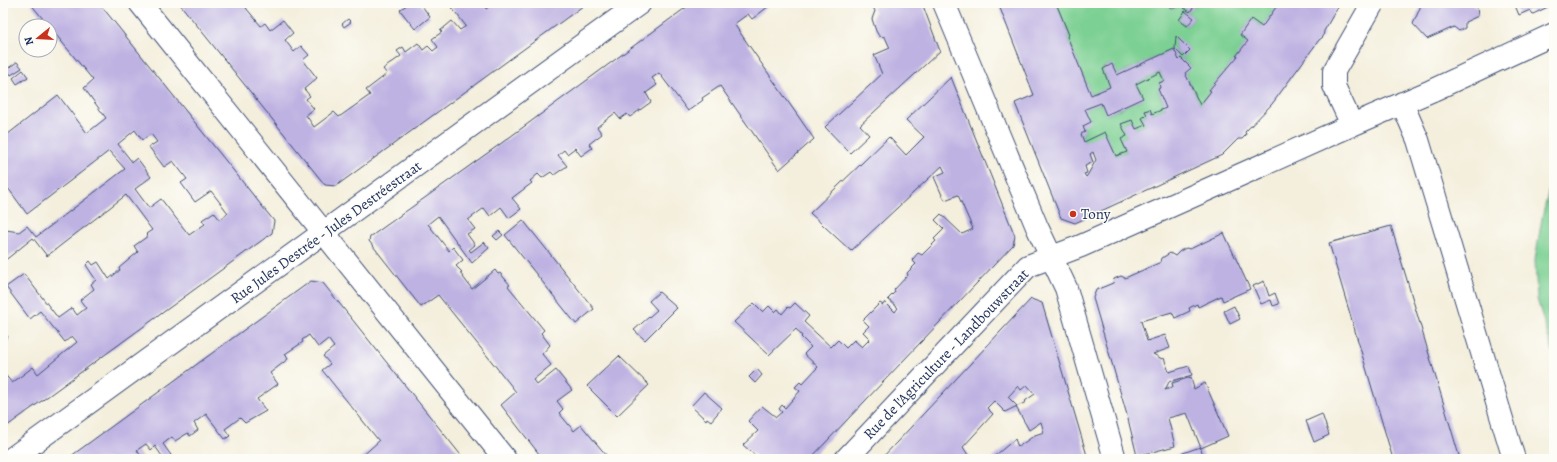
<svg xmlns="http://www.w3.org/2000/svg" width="1557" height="462" font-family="Alegreya,serif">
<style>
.green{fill:#7cd093;stroke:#4c8078;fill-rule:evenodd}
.building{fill:#beb2e2;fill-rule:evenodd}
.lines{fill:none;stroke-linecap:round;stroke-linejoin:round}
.street-casing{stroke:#3c4c71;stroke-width:24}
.street{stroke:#fff;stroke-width:22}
.poi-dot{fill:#c8321e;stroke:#fdfcf7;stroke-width:1.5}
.labels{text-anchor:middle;stroke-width:3;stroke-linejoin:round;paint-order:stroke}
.poi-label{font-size:15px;fill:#1b2f5e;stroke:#fdfcf7;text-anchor:start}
.street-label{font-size:15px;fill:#1b2f5e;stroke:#fdfcf7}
</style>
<rect width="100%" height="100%" fill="#fdfcf7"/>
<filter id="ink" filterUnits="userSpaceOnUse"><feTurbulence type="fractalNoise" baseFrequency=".025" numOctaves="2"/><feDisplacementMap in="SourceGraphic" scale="8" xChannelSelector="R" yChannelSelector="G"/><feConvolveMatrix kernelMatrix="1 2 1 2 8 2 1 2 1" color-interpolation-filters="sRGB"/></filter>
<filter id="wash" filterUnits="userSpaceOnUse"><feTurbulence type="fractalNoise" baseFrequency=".012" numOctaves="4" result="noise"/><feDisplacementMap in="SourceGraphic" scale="16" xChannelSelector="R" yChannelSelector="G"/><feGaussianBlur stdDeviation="0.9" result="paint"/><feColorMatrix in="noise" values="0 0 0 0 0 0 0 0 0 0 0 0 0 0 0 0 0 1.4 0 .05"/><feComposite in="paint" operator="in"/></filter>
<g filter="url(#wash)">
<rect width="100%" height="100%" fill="#f4efdd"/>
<path class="green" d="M1056,3H1168L1171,9L1179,6L1178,3H1188L1184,8L1190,12L1197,3H1279L1262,27L1251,19L1240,35L1248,41L1237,56H1238L1210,89L1211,91L1200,105L1185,73L1191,67L1181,58L1179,60L1174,49L1117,75L1112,64L1103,68L1110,87L1091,95L1067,36L1069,35ZM1185,11L1194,18L1187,26L1179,20ZM1176,37L1190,50L1183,57L1175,49Z
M1160,72L1164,81L1159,83L1160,88L1158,90L1166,108L1152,114L1150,109L1145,111L1147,115L1142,118L1146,125L1136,129L1132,120L1122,124L1127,136L1121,139L1127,152L1116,156L1105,133L1084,142L1081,134L1085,132L1083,126L1085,109L1101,103L1107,115L1143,98L1136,84Z
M1554,168V356L1537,299L1535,260L1542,218Z"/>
<g id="blocks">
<path class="building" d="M30,3H99L274,221L272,233L3,429V372L12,383L33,367L38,374L77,342L72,336L65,342L40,311L30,319L6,287L24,274L58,318L72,308L77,315L86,308L80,300L94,289L91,284L96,280L86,265L90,261L93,265L98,262L109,279L120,270L119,268L138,252L134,246L148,236L146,234L152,230L126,195L47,256L33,238L3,262V230L5,228L6,230L19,232L27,226L36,237L125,169L109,151L27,214L8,188L3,192V138L58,95L87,133L106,118L84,88L93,80ZM135,130L142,140L151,134L157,142L149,147L164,167L173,161L187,179L181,183L195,202L211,191L228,213L220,220L214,212L202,220L205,224L189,235L161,199L149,208L135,189L151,177L137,158L132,162L118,144Z
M179,3H252L246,8L261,26L265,23L270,30L283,20L293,33L285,40L294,52L301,46L309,55L303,60L317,78L304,89L310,96L306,99L314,109L306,115L314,127L334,112L339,117L370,95L366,90L387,74L383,69L401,56L397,51L403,47L406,52L418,43L423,50L428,46L433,51L438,47L432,39L442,32L440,31L452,21L460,30L466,26L448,3H482L486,9L495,3H587L336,186L325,185Z
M409,3H420L430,17L415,29L400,10Z
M692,3H773L752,19L748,14L734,24L814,139L779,170L720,86L702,98L703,100L688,111L659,73L652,78L657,85L646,93L651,102L630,117L627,114L620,119L615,113L597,127L602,134L589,144L592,148L581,156L575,148L567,154L564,150L558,155L567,166L554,175L551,172L542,178L538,174L530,181L532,183L512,198L521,209L509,218L501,207L490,216L484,208L468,220L475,229L467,234L475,245L469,250L471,252L484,242L489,248L472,263L438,216L428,224L449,251L453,247L463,260L456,266L462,272L460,273L472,289L495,270L498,274L500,273L510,285L508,286L544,330L541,333L550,345L542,354L551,365L533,380L537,385L556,370L572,390L557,401L563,409L559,413L574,431L581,425L607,456L603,459H543L501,405L516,392L509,383L438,295L421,307L369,241L370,237L503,142Z
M878,3H922L940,51L860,125L869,135L850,153L825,127L882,74L874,55L890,48L885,37L879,36L876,31L872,19L875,11L873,7L879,5Z
M998,3H1056L1069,35L1067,36L1091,95L1110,87L1103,69L1112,64L1117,75L1174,49L1179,60L1181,58L1191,68L1185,73L1200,105L1211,91L1209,90L1238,56H1236L1248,41L1240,35L1251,19L1262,27L1279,3H1340L1324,31L1323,37L1319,40L1272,104L1245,132L1246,135L1242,139H1238L1222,155L1075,223L1061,218L1015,103L1034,95ZM1160,72L1164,81L1159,83L1160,88L1158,89L1166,108L1152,114L1150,109L1145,111L1147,115L1142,118L1146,125L1136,129L1132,120L1121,124L1127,136L1121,139L1127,152L1116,156L1105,132L1084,142L1081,134L1085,132L1083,126L1091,122L1085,109L1101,103L1106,115L1143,98L1136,84ZM1093,152L1096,160L1087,176L1086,177L1084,174L1087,173L1085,166L1093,162L1090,154Z
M1168,3H1178L1179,6L1171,9Z
M1188,3H1197L1190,12L1184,8Z
M1420,3H1472L1477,7L1478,16L1465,22V28L1459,31L1454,27L1427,39L1413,24L1420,8Z
M1514,3H1554V4L1533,14L1530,10L1519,15Z
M1185,11L1194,18L1187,26L1179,20Z
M348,19L351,22L344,27L342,24Z
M1176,36L1190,50L1183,57L1175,49Z
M17,62L22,68L11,75L7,69Z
M23,70L28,77L17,84L13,78Z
M951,77L1015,236L1013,245L810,459H756L757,457L743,445L758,431L748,421L762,406L776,417L782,412L779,409L782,405L785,408L800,391L795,387L800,382L802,384L818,367L804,354L811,347L801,337L802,336L796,329L769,355L734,322L754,303L763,312L769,306L775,312L778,309L782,314L788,307L790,308L795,303L809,316L804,322L831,347L838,340L846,348L854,340L862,347L870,339L863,332L869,326L863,320L880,303L883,305L885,302L895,312L898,308L888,299L895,292L894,290L908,275L907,273L916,264L912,260L918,253L922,255L936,241L934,239L944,229L935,220L941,214L962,234L973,229L958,195L945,200L942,195L934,177L945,172L942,166L851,251L810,213L889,137L906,155L924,137L906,120Z
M523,220L594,309L576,324L505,235Z
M1391,226L1460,459H1393L1329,243Z
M499,231L503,235L497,240L493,236Z
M1224,233L1250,289L1223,301L1221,296L1198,307L1197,304L1189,308L1190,311L1175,318L1172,312L1141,321L1147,341L1165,335L1170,348L1153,354L1162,359L1164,358L1169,372L1189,366L1192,375L1172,381L1170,380L1165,390L1173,387L1172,383L1191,377L1194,389L1205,383L1228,436L1201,448L1187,413L1168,418L1175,446L1137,456L1127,415L1093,298L1096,290L1113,283L1114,279L1121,276L1125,278L1161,262L1162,258L1170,253L1175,256L1180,251L1186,248L1190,249Z
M311,281L323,283L464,459H359L379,441L322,370L330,364L323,356L334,347L328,339L318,347L309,335L302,340L303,342L285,354L288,359L270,373L278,384L257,399L266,411L245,423L240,418L225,429L230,436L225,439L206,414L194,423L198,430L190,436L188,433L175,441L172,437L163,444L173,458L172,459H164L155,446L151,450L146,444L137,450L142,458L140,459H67Z
M1264,281L1269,296L1275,293L1279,304L1273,306L1271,300L1261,304L1253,286Z
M659,292L677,308L645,340L634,330L657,310L649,301Z
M1031,299L1042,303L1088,459H991L1015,439L1018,447L1035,435L1044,432L1041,422L1029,430L1016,407L1026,402L1025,401L1035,394L1027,385L1021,390L1018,386L1008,397L1017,406L1005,412L994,401L987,408L993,414L963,447L970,458L969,459H881Z
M1234,306L1240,319L1230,324L1224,311Z
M3,330L8,337L3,340Z
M619,356L649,385L617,416L587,386Z
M757,369L762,375L755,383L749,377Z
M704,392L722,408L711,421L707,418L706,420L691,406Z
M1322,414L1329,435L1314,442L1306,421Z
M1200,447L1205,459H1166Z"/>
</g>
</g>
<g filter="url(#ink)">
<use href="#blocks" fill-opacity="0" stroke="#3c4c71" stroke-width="1"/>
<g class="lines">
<defs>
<path id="street" d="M140,3L505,459
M944,3L1037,227L1066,288L1115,459
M1402,103L1418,140L1514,459
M1352,125L1334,86V71L1373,3
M11,459L640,3
M846,459L1028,266L1081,246L1352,125L1431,91L1554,34"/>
</defs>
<use href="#street" class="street-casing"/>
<use href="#street" class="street"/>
</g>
</g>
<circle class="poi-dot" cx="1073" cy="214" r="4"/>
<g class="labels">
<g class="poi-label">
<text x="1081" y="219">Tony</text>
</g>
<g class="street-label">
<text transform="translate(326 232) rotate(-36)" y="5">Rue Jules Destrée - Jules Destréestraat</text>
<text transform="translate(946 354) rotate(-46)" y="5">Rue de l'Agriculture - Landbouwstraat</text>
</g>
</g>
<rect width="1557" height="462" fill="none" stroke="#fdfcf7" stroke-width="16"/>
<g transform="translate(38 38) rotate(252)"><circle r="19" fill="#fdfcf7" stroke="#a3aaba"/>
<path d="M0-3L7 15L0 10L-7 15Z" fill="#c8321e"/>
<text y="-6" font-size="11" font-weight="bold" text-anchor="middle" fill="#1b2f5e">N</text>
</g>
</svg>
